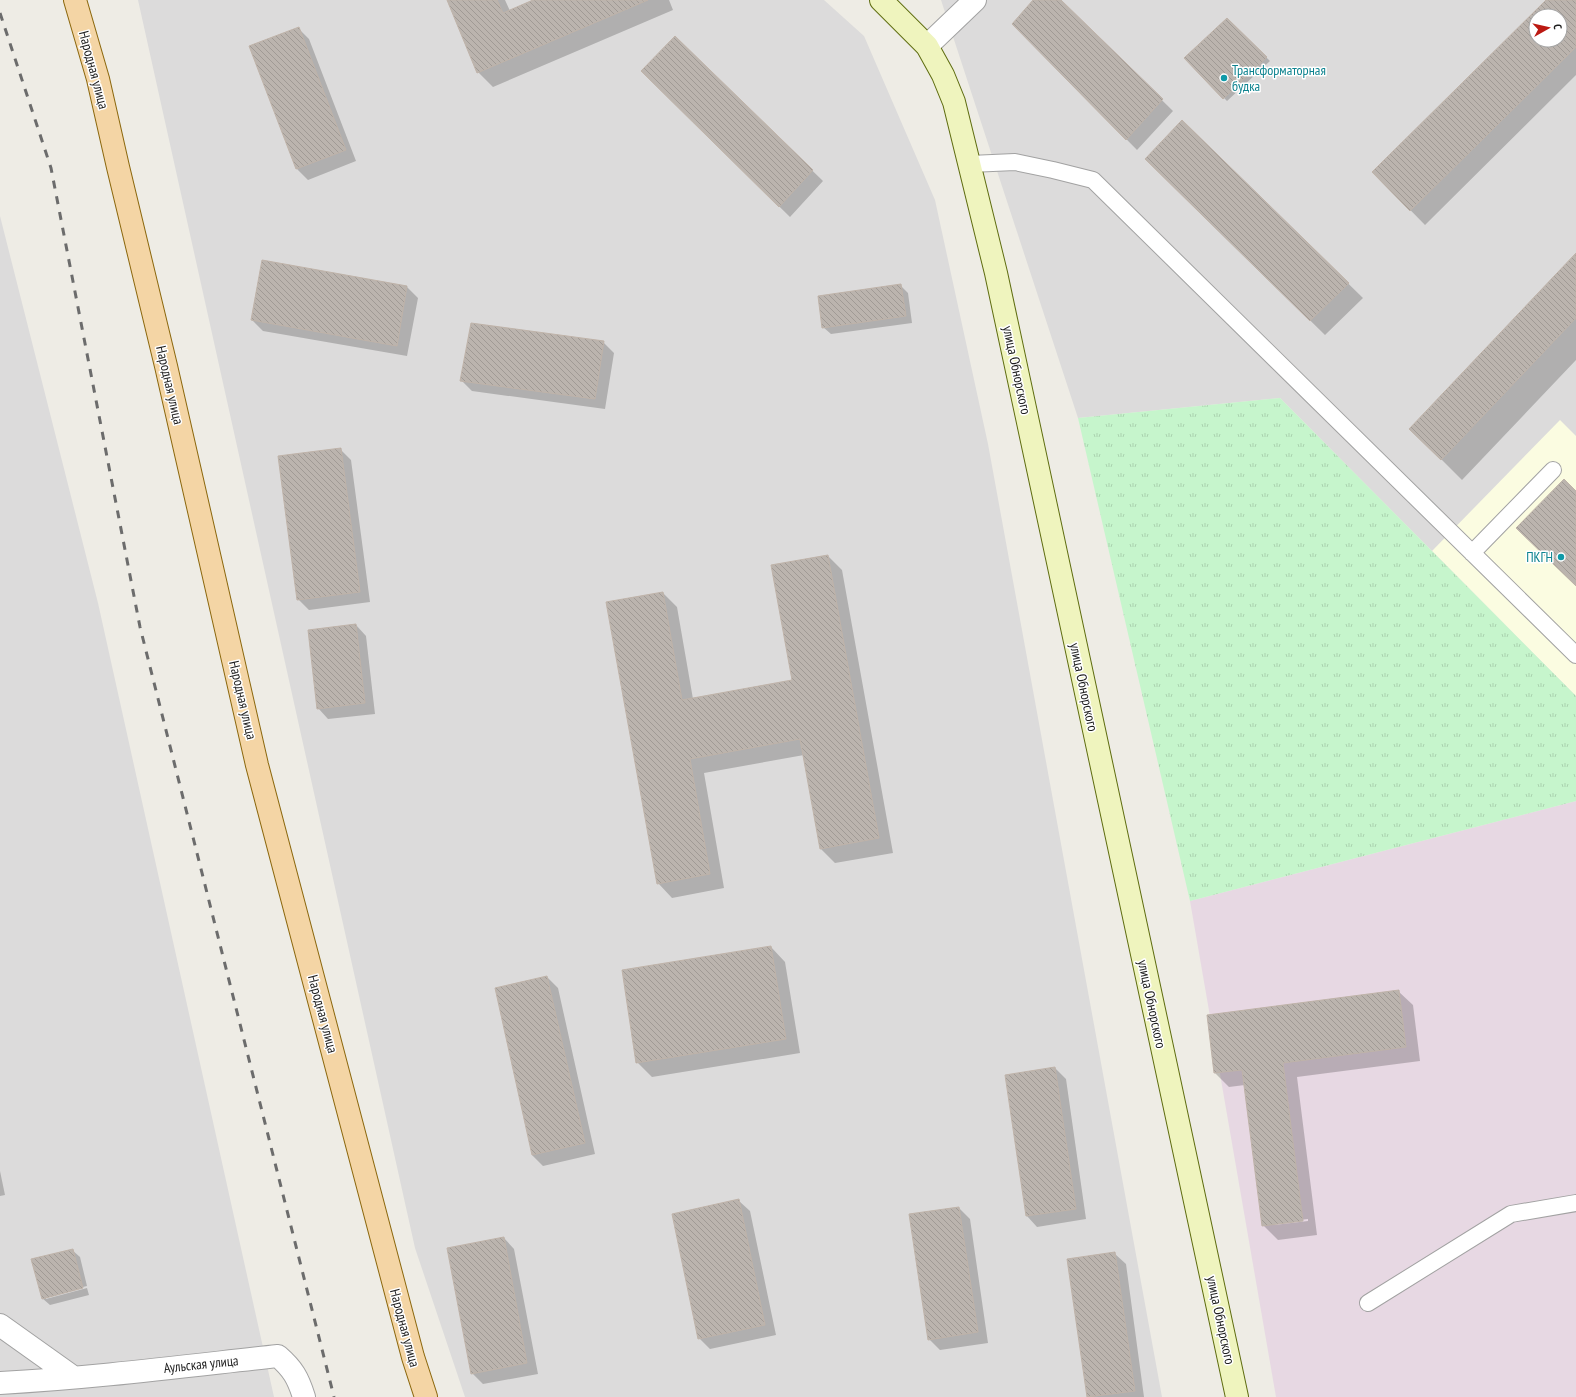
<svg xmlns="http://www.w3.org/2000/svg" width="1576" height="1397" font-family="'PT Sans Narrow',sans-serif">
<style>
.residential{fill:#dcdbdb;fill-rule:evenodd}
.industrial{fill:#e7d8e3}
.education{fill:#fbfce1}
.park{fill:url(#park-tufts)}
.shadow{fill:#0003;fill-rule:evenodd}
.building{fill:url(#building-back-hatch);stroke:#bfb3a9;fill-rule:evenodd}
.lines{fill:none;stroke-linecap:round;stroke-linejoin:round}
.service-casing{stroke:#a2a2a2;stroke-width:18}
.minor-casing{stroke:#a2a2a2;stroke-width:24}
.secondary-casing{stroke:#5e6c0f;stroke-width:24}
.primary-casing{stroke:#8b670d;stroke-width:24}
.service{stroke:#fff;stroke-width:16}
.minor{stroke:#fff;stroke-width:22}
.secondary{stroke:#eff4be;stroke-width:22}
.primary{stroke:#f4d5a5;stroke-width:22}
.rail{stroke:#6c6c6c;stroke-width:3;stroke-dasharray:8 8;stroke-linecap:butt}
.culture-dot{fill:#0f9aa8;stroke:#fff;stroke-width:1.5}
.labels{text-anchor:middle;stroke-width:3;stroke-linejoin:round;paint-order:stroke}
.street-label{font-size:14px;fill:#1e1e1e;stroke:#fff}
.culture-label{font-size:14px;fill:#0d838f;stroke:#fff;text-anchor:start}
</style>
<defs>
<pattern id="park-tufts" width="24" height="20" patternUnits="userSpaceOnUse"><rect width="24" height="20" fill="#c6f5cc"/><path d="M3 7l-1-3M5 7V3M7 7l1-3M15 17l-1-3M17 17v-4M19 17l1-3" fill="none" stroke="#aad2af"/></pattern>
<pattern id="building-back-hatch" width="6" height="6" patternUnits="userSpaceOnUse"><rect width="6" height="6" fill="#bbb4ae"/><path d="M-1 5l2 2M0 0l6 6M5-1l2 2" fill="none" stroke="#a09a95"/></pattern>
</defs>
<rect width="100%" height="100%" fill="#eeece5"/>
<path class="residential" d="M138,0H824L864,36L935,200L988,444L1162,1397H465L415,1248Z
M941,0H1576V696L1280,398L1078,418ZM1536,16H1560V40H1536Z
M0,216L98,603L274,1397H0Z"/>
<path class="industrial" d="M1576,801V1397H1276L1190,901Z"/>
<path class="education" d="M1560,420L1576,436V696L1432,551Z"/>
<path class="park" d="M1280,398L1576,696V801L1190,901L1078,418Z"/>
<path class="shadow" d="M448,0H505L510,11L536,0H669L673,10L493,87L478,72Z
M1034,0H1060L1173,111L1137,150L1013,24Z
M1547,0H1576V75L1425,225L1373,172ZM1536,16H1560V40H1536Z
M1227,19L1270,61L1227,101L1185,58Z
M298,28L309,39L356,161L308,180L297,169L250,47Z
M675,37L823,181L790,217L642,71Z
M1182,121L1363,298L1325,335L1146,159Z
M1576,254V360L1462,480L1431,449Z
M263,261L407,287L418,298L407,356L263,331L252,320Z
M901,286L908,293L912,323L831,334L823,327Z
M603,342L614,353L605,409L472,391L461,380Z
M341,450L351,460L370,602L309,610L298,599Z
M828,556L842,570L893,853L835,863L821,849L804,755L704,773L724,888L672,898L658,883L663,593L677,607L693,699L793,681Z
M356,625L366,636L375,714L328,719L318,708Z
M771,947L785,962L800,1053L652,1077L637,1062Z
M547,977L558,988L595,1154L543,1166L532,1155Z
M1398,991L1413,1005L1420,1061L1297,1077L1317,1235L1278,1240L1263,1225L1245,1085L1229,1087L1215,1073ZM1308,1219V1221L1274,1225V1223Z
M1055,1068L1066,1079L1086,1219L1037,1227L1027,1216Z
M0,1171L5,1195L0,1196Z
M739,1201L750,1211L776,1335L710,1349L699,1338Z
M959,1208L970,1219L988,1343L940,1350L929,1339Z
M504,1238L514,1249L538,1374L483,1384L472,1373Z
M72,1250L80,1257L87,1286L46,1296V1299L87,1288L89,1295L50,1305L42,1298Z
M1115,1254L1126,1264L1144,1397H1088L1069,1260Z"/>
<path class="building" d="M447,0H497L503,13L533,0H648L477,73Z
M1033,0H1061L1163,99L1126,140L1012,24Z
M1546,0H1576V47L1410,211L1372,172ZM1536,16H1560V40H1536Z
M1227,18L1267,57L1223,99L1184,58Z
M299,27L346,150L296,169L249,46Z
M675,36L813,170L779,207L641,71Z
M1182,120L1349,283L1310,321L1145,159Z
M1576,253V318L1441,460L1409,429Z
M262,260L407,286L397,346L251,320Z
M901,284L906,316L822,328L818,296Z
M471,323L604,341L595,399L460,381Z
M341,448L360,592L297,600L278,456Z
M1564,479L1576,491V586L1516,528Z
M828,555L879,838L820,849L800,739L690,759L710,874L657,884L606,602L663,592L682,700L792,680L771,565Z
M356,624L365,703L317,709L308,630Z
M771,946L786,1039L636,1063L622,970Z
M547,976L585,1143L532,1155L495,988Z
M1399,990L1406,1047L1283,1063L1303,1221L1262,1226L1242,1070L1214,1073L1207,1015Z
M1055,1067L1076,1209L1026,1216L1005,1075Z
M739,1199L765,1325L698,1339L672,1214Z
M959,1207L978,1332L928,1340L909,1214Z
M504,1237L527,1363L471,1374L447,1248Z
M73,1249L83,1288L42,1299L31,1259Z
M1115,1252L1135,1391L1087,1397L1067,1259Z"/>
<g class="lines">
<defs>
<path id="service" d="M970,164L1015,162L1053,170L1093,180L1576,655
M1472,553L1553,470
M1368,1303L1511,1214L1576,1203"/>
<path id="minor" d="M927,46L975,0
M0,1325L73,1377
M0,1383C93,1378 186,1366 278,1356C293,1369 298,1378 304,1397"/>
<path id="secondary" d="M881,0L927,46L943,75L954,102L996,273L1237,1397"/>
<path id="primary" d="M75,0L98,79L118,167L166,366L257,765L413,1357L426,1397"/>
</defs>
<use href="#service" class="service-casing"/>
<use href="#minor" class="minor-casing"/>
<use href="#secondary" class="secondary-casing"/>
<use href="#primary" class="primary-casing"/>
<use href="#service" class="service"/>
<use href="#minor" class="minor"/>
<use href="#secondary" class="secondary"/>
<use href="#primary" class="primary"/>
<path class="rail" d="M0,13L51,168L140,627L334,1397"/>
</g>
<g class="culture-dot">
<circle cx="1224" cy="78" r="4"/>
<circle cx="1561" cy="557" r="4"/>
</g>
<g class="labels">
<g class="street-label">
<text transform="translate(94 70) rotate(75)" y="5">Народная улица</text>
<text transform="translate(1017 370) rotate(78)" y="5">улица Обнорского</text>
<text transform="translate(170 385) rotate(77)" y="5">Народная улица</text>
<text transform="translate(1084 687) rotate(78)" y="5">улица Обнорского</text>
<text transform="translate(243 700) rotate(77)" y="5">Народная улица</text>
<text transform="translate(1152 1004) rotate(78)" y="5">улица Обнорского</text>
<text transform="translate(323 1014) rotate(75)" y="5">Народная улица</text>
<text transform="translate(1221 1320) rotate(78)" y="5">улица Обнорского</text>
<text transform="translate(405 1328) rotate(75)" y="5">Народная улица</text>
<text transform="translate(201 1364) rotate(-6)" y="5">Аульская улица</text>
</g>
<g class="culture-label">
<text x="1232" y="75">Трансформаторная<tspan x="1232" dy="16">будка</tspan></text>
<text x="1553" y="562" text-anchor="end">ПКГН</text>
</g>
</g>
<g transform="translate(1548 28) rotate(82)"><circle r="19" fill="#ffffff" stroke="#a5a5a5"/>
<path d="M0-3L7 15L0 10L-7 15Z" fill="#bb1912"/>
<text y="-6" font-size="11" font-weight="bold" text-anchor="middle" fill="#1e1e1e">С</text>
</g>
</svg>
